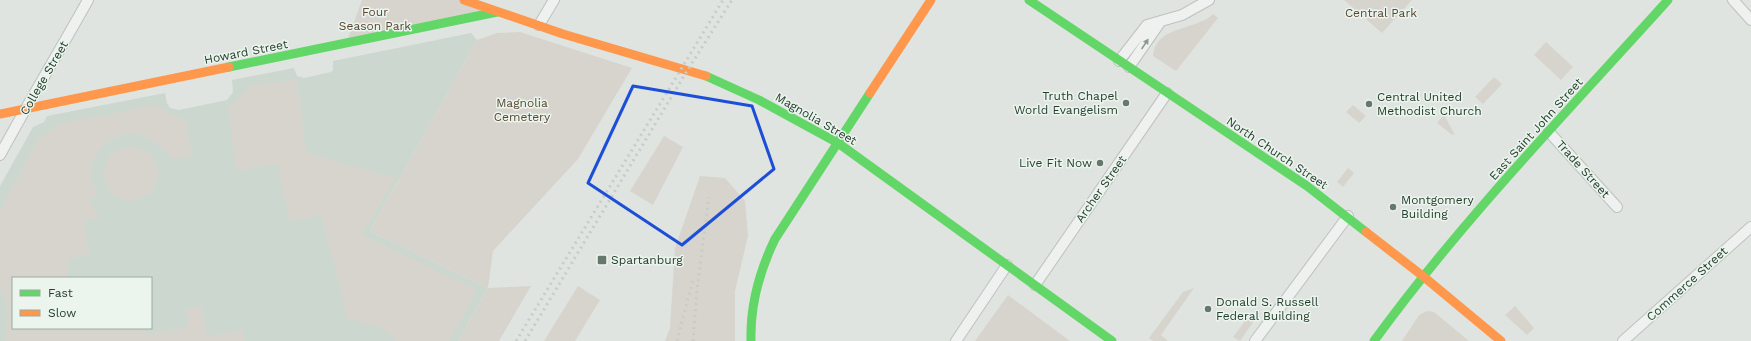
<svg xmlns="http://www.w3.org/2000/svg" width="1751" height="341" font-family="'Work Sans',sans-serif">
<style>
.built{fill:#ccd8cf;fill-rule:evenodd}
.green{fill:#d7d4cd}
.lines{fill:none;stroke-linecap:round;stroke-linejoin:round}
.street-casing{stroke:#bdc2be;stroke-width:12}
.street{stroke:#eef1ef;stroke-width:10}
.fast{stroke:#63d668;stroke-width:9}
.slow{stroke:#ff974d;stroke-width:9}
.rail{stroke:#c7ccc9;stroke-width:3;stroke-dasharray:2 4;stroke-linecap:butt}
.oneway{fill:#8a988e}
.marked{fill:none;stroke:#1d4ed8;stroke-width:3;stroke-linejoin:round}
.poi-dot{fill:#66786c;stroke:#ebf5ee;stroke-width:1.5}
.labels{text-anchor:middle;stroke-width:3;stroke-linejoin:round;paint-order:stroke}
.park-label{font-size:12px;fill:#5a4632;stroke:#ebf5ee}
.street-label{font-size:12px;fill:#253e2d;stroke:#ebf5ee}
.poi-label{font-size:12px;fill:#253e2d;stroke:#ebf5ee;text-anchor:start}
</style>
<rect width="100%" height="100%" fill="#dfe4e0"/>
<path class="built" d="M471,33L477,40L370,231L488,288L458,341H0V186L33,127L44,122L47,116L165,93L167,103L170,108L179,110L227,100L233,92L232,80L294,68L297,76L304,78L331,72L333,70V61ZM13,278H151V328H13Z"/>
<path class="green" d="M362,0H464L497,12L346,44Z
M1344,0H1412L1382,33Z
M1213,14L1218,18L1176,71L1153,56C1155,30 1184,30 1202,21C1206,20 1210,17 1213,14Z
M520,32L632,68L578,159L493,251L488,288L531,286L499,341H458L488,288L370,231L477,40L497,33Z
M1546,42L1573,67L1561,80L1534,55Z
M1494,77L1502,84L1483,104L1475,97Z
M297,79L306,153L395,178L362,235L477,290L449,341H397L381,327L348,319L321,215L289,221L278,164L237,171L228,109L251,86Z
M155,105L185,121L192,156L173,159C163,149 153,137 138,134C114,130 87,153 91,178C91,183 96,189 98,194L89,201L99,217L83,221L90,255L69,259L67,278H13V328H144L148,334L188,327L186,308L202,306L207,336L243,330L245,341H5C6,325 11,300 0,288V211L39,138L60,124Z
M1353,105L1366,116L1359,123L1346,112Z
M1444,115L1455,135L1451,134L1437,123Z
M664,136L683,147L653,205L630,191Z
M104 174a27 27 0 1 1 54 0a27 27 0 1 1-54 0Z
M1348,168L1354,173L1343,187L1337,182Z
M700,176L725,178L745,201L748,236L735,291V341H665L670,328L675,248Z
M578,286L600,300L575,341H544Z
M1194,288L1161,335L1168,341H1153L1149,338L1183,292Z
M1008,295L1070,341H975Z
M1515,306L1534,328L1527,335L1505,315Z
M1427,311L1434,312L1469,341H1402L1419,315Z
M1248,317L1254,321L1240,341L1233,337Z"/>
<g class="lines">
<defs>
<path id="street" d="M1733,0L1751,20
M539,25L554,0
M1119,61L1147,25L1182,15L1209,0
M1129,67L1161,21
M1549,132L1617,207
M0,155C28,103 59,52 88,0
M1035,285L1167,93
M956,341L1007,265
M1255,341L1348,216
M1623,341L1751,227"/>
</defs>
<use href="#street" class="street-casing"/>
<use href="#street" class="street"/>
<path class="fast" d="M1029,0L1307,186L1366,232
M229,67L497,12
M706,76L759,100L838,143L1112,341
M751,341C750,304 759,272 775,239L870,93
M1374,341C1462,220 1568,111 1668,0"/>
<path class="slow" d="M464,0L563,34L706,76
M870,93L931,0
M0,114L229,67
M1366,232L1424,277L1501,341"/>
<path class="rail" d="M516,341L723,0
M525,341L687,71L732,0
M677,341L693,279
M693,341L697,289L709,197"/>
</g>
<defs><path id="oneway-solid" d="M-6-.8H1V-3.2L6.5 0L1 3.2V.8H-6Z"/></defs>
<use class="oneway" href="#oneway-solid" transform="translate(1145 44) rotate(-56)"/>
<path class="marked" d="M633,86L752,106L774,169L682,245L588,183Z"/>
<g class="poi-dot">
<circle cx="1126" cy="103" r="4"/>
<circle cx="1369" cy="104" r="4"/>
<circle cx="1100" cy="163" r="4"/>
<circle cx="1393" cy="207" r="4"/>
<rect x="597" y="255" width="10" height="10" rx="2"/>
<circle cx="1208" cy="309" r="4"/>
</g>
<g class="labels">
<g class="park-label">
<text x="375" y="16">Four<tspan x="375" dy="14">Season Park</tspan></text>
<text x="1381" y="17">Central Park</text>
<text x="522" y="107">Magnolia<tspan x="522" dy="14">Cemetery</tspan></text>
</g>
<g class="street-label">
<text transform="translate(246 52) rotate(-11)" y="4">Howard Street</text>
<text transform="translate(44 78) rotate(-60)" y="4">College Street</text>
<text transform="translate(816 119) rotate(30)" y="4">Magnolia Street</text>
<text transform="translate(1536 129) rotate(-48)" y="4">East Saint John Street</text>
<text transform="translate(1277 153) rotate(34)" y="4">North Church Street</text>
<text transform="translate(1583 169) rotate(48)" y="4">Trade Street</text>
<text transform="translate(1101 189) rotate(-55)" y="4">Archer Street</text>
<text transform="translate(1687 284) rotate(-42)" y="4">Commerce Street</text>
</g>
<g class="poi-label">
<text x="1118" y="100" text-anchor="end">Truth Chapel<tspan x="1118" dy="14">World Evangelism</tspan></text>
<text x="1377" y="101">Central United<tspan x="1377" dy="14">Methodist Church</tspan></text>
<text x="1092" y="167" text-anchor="end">Live Fit Now</text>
<text x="1401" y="204">Montgomery<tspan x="1401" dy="14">Building</tspan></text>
<text x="611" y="264">Spartanburg</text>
<text x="1216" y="306">Donald S. Russell<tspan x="1216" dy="14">Federal Building</tspan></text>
</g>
</g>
<rect x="12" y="277" width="140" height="52" fill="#ebf5ee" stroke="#9caca1"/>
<rect x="20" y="290" width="20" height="6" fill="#63d668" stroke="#9caca1"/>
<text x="48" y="297" font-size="12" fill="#253e2d">Fast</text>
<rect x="20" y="310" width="20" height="6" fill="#ff974d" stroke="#9caca1"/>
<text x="48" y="317" font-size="12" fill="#253e2d">Slow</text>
</svg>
